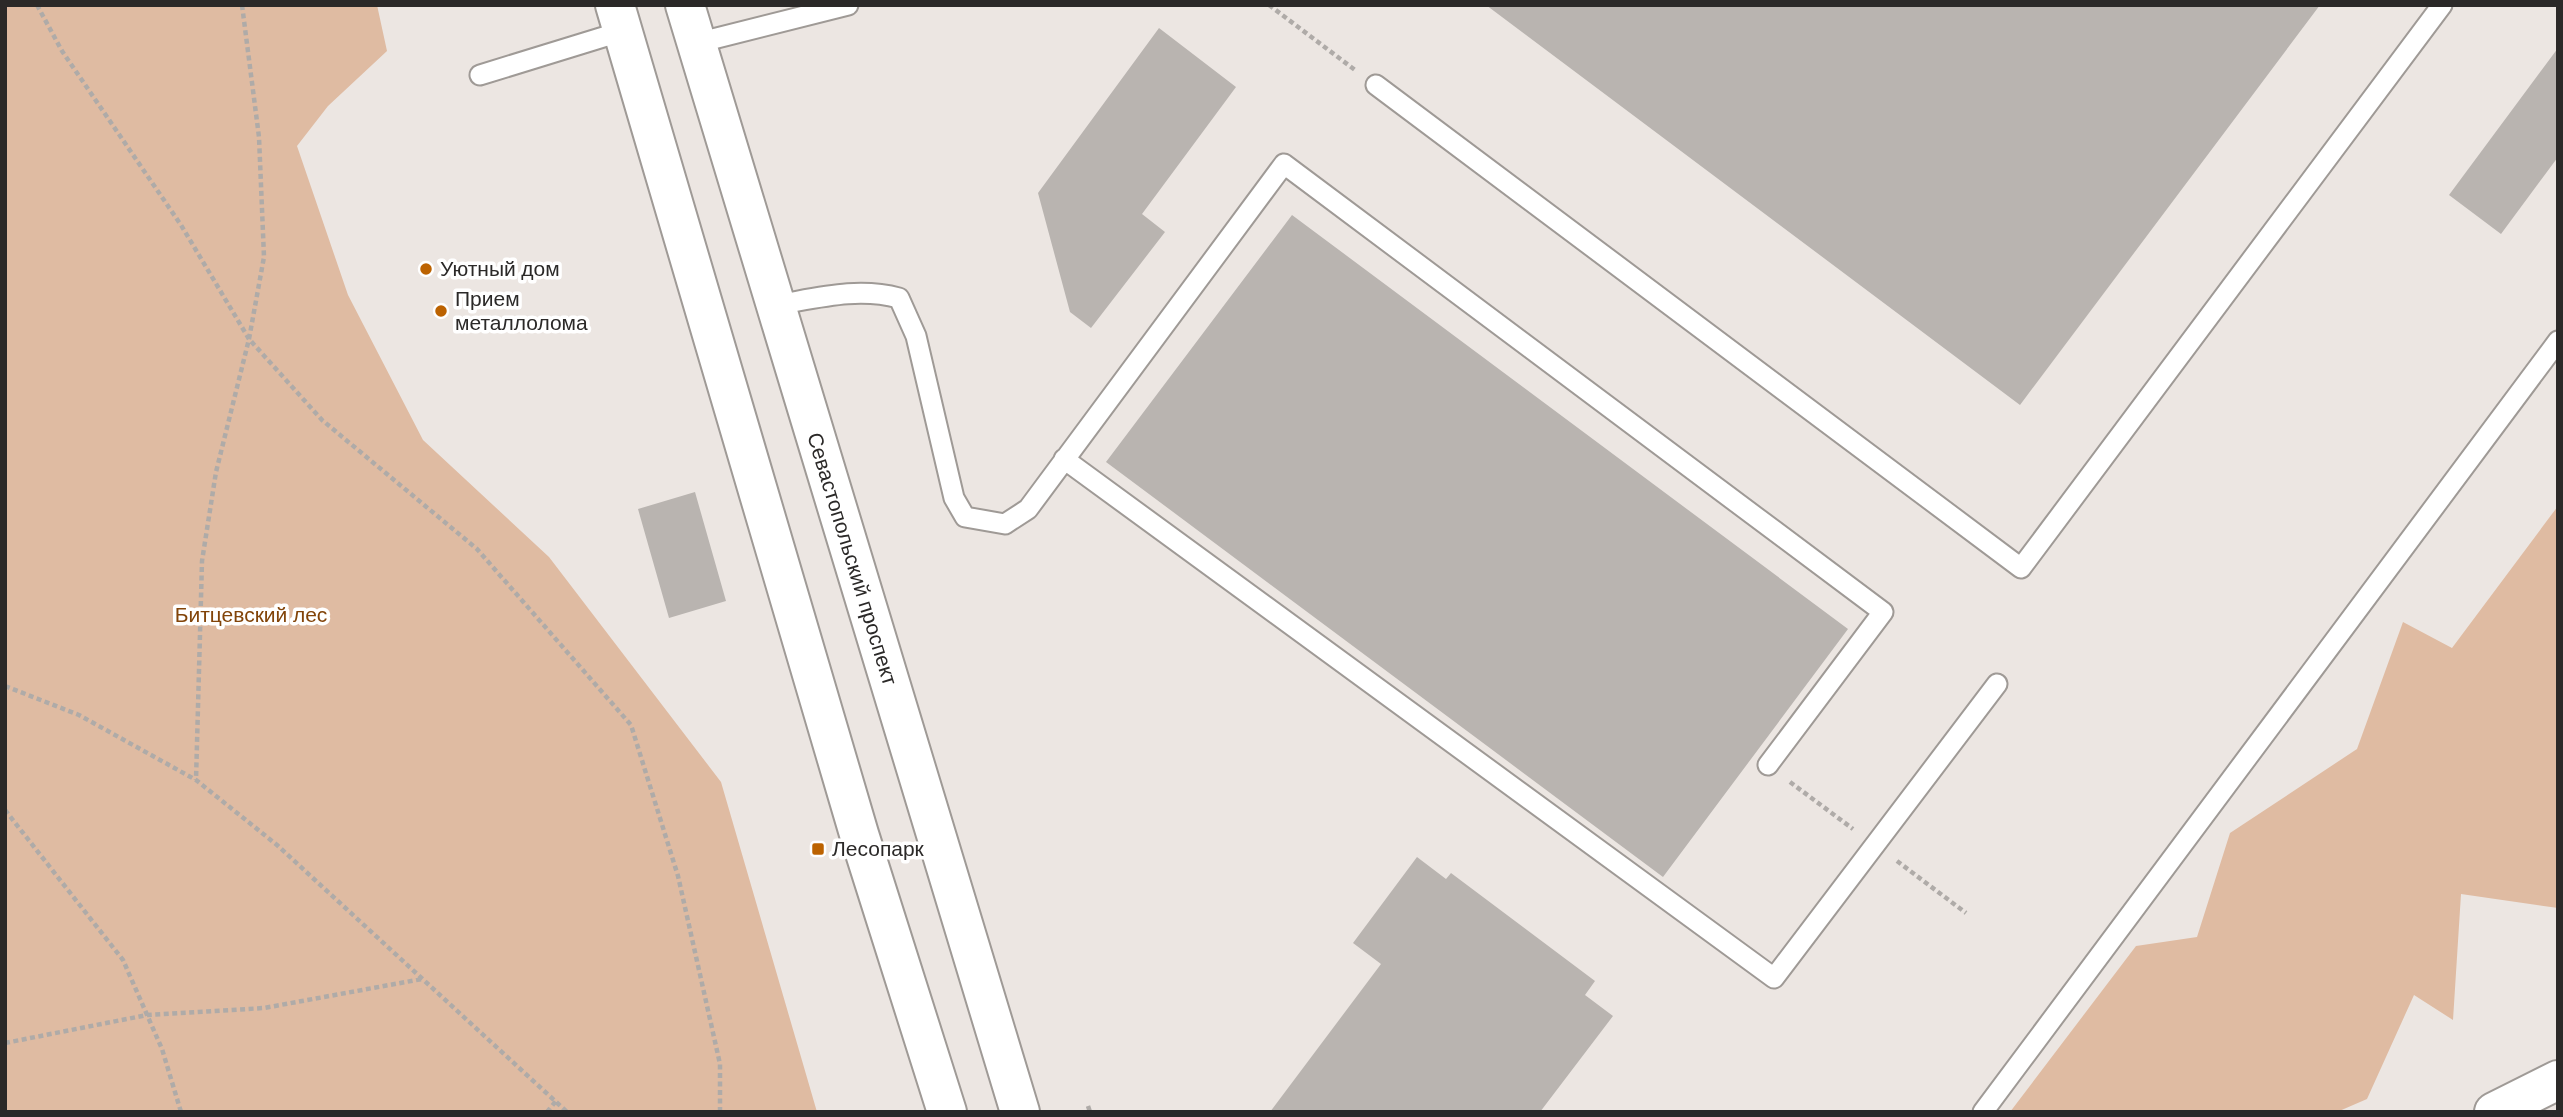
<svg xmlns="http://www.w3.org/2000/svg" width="2563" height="1117" font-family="'DM Sans',sans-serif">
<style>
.green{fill:#dfbba2}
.building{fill:#b9b4b0}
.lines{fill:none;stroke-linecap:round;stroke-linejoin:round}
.service-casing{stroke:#9f9a96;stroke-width:23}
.secondary-casing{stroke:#9f9a96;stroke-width:42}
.path{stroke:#afaba8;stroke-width:4.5;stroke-dasharray:5 3.5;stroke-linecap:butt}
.service{stroke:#fff;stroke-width:19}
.secondary{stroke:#fff;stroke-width:38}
.poi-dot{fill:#bc6200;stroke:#fff;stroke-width:2.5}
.labels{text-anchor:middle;stroke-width:7;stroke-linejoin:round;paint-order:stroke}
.poi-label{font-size:21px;fill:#2b2928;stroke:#fff;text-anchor:start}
.street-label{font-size:21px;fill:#2b2928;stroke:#fff}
.park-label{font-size:21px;fill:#824409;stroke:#fff}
</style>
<rect width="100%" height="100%" fill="#ece6e2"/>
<path class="green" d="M5,5H377L387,51L328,106L297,146L348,295L423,440L549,557L721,782L817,1112H5Z
M2558,506V908L2461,894L2453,1020L2414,995L2367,1099L2337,1112H2010L2136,946L2197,937L2230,833L2357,749L2403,622L2452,648Z"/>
<path class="building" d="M1486,5H2320L2020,405Z
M1159,28L1236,87L1142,214L1165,232L1091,328L1070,312L1038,193Z
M2558,48V157L2501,234L2449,195Z
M1292,215L1848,629L1663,877L1106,462Z
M695,492L726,601L669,618L638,509Z
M1417,857L1446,879L1451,873L1595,981L1585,995L1613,1016L1540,1112H1270L1381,964L1353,943Z"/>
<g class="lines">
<defs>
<path id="service" d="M697,43L848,5
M480,75L623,31
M1376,85L2021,568L2442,5
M776,305C818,298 857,287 899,298L916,336L954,498L965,517L1005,524L1028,509L1284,164L1883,612L1768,765
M1064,459L1774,978L1997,684
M1983,1112L2558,341"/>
<path id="secondary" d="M615,5L859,834L947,1112
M685,5L1020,1112
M2494,1112L2558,1080"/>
</defs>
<use href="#service" class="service-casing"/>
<use href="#secondary" class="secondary-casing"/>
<path class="path" d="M37,5L62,51L181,225L249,339L216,472L202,561L196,780
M242,5L259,137L264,257L249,339L322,420L477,549L631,725L678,876L720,1064V1112
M1269,5L1355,70
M5,686L79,715L196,780L277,845L567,1112
M1790,782L1853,829
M5,810L123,960L162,1049L181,1112
M1897,861L1966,913
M5,1043L147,1015L264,1008L422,979
M1088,1106L1090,1112
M547,1112L556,1101"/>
<use href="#service" class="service"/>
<use href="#secondary" class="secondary"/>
</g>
<g class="poi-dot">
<circle cx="426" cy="269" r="7"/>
<circle cx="441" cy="311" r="7"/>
<rect x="811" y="842" width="14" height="14" rx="3.5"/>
</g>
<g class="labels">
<g class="poi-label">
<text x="440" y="276">Уютный дом</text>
<text x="455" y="306">Прием<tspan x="455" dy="24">металлолома</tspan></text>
<text x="832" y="856">Лесопарк</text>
</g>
<g class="street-label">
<text transform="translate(852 559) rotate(73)" y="7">Севастопольский проспект</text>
</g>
<g class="park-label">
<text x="251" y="622">Битцевский лес</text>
</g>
</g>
<rect width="2563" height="1117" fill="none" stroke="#2b2928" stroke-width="14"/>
</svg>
